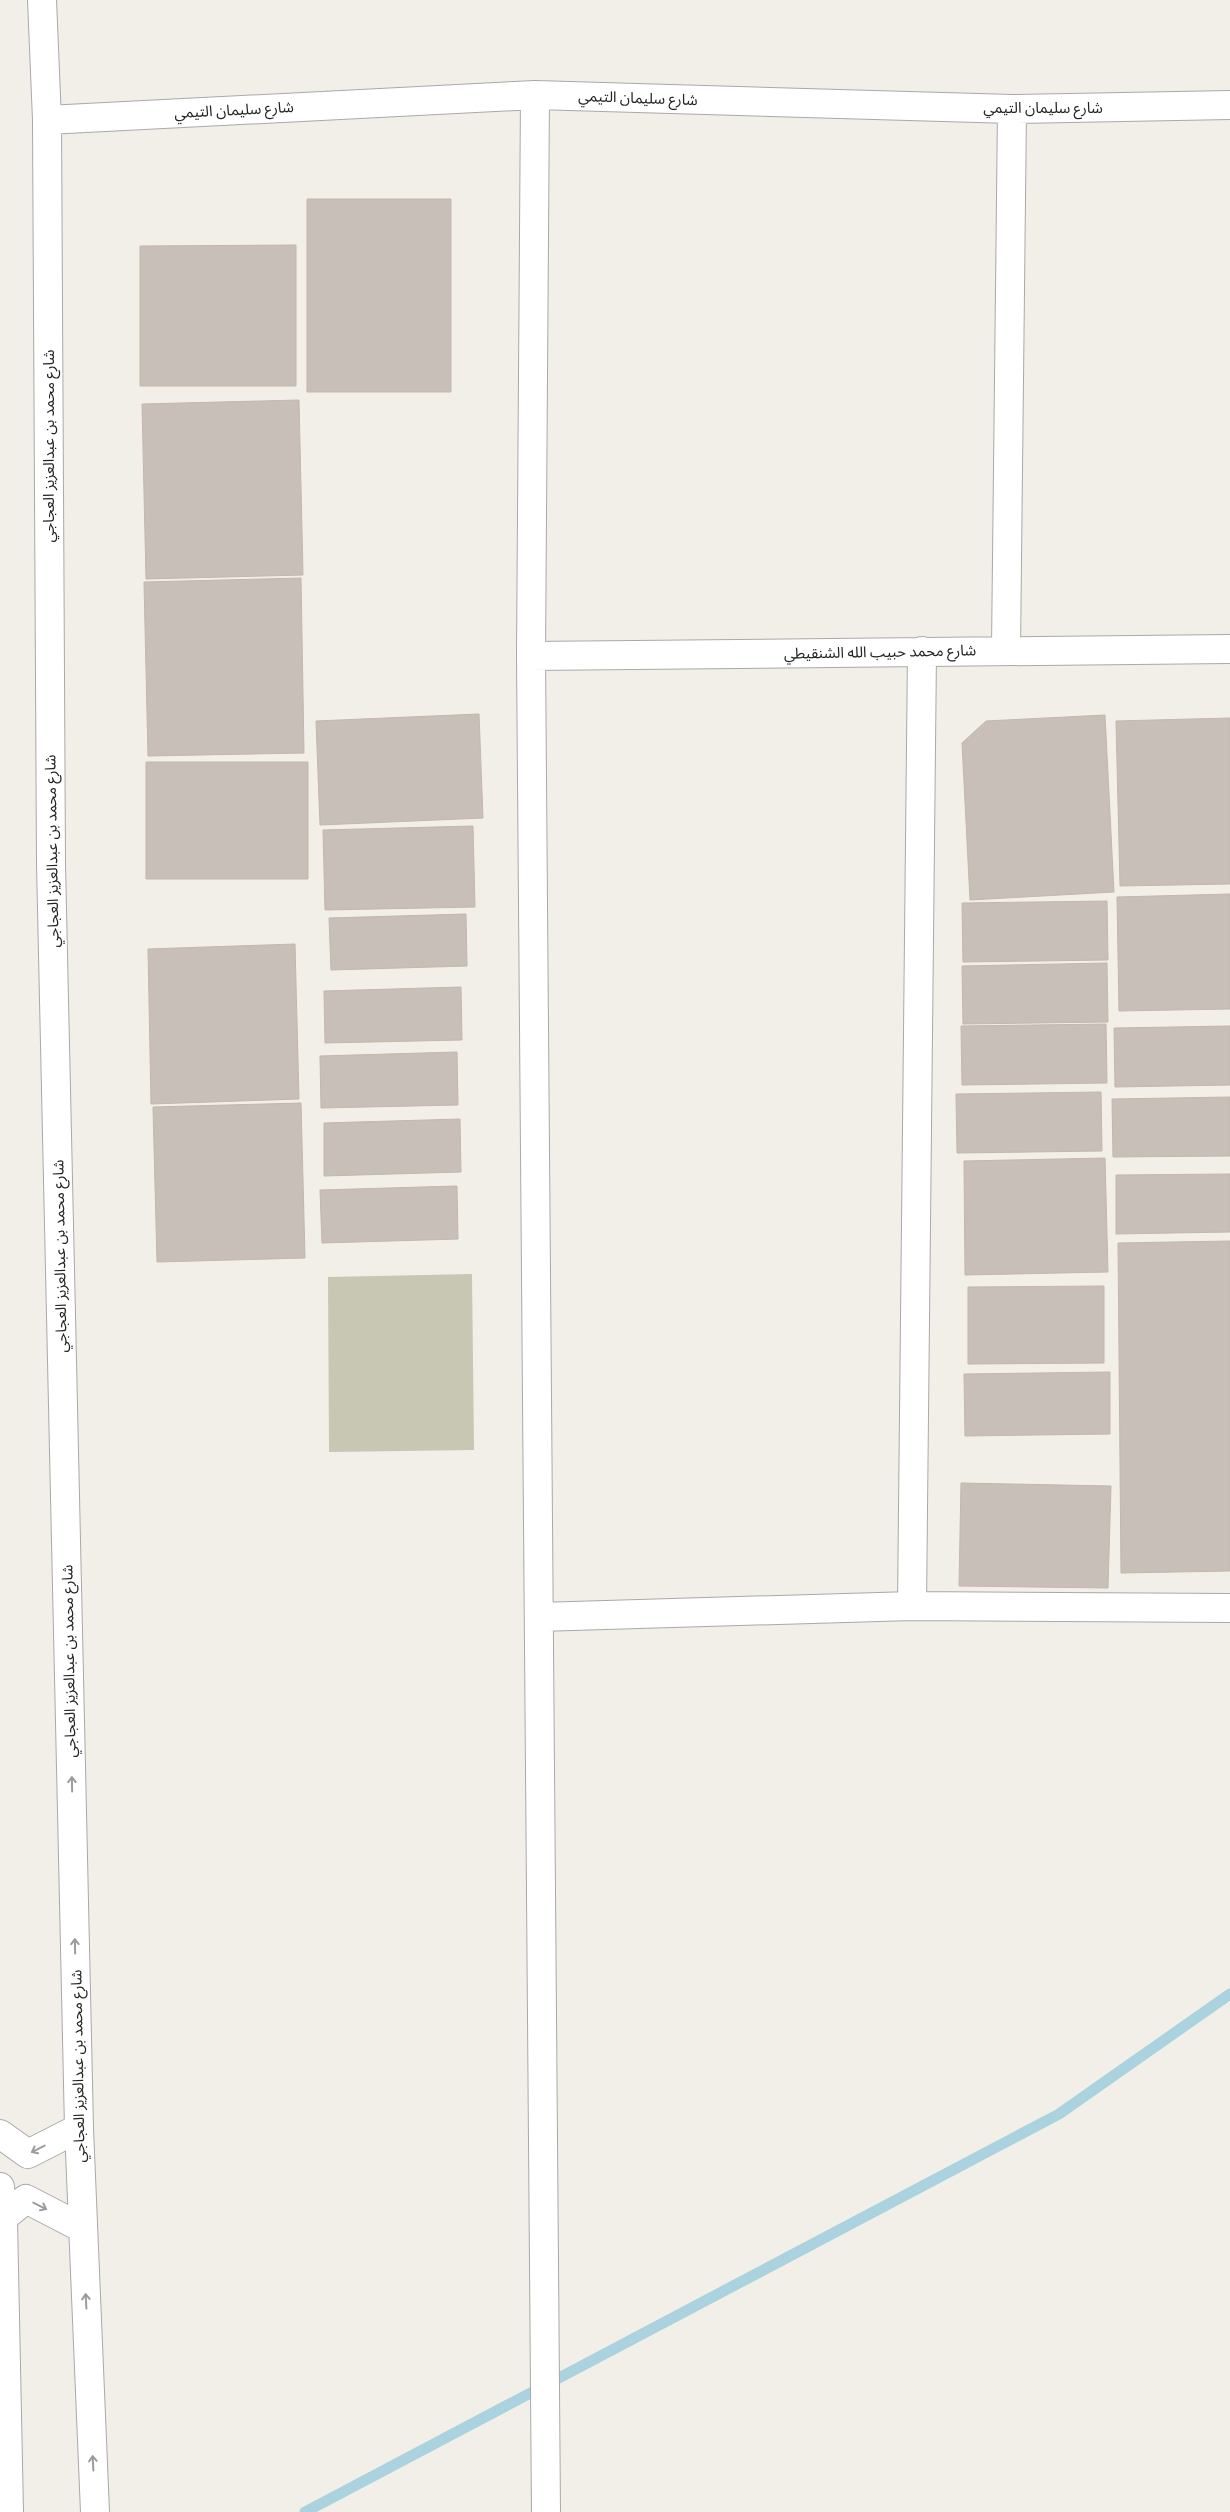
<svg xmlns="http://www.w3.org/2000/svg" width="1230" height="2512" font-family="'Roboto Condensed','Noto Sans Arabic',sans-serif">
<style>
.construction{fill:#c7c7b4}
.lines{fill:none;stroke-linecap:round;stroke-linejoin:round}
.stream{stroke:#aad3df;stroke-width:11}
.building{fill:#c7bfb8;stroke:#c4b6ab}
.minor-casing{stroke:#a9a9a9;stroke-width:30}
.minor{stroke:#fff;stroke-width:28}
.oneway{stroke:#9c9c9c}
.labels{text-anchor:middle;stroke-width:4;stroke-linejoin:round;paint-order:stroke}
.street-label{font-size:15px;fill:#222;stroke:#fff}
</style>
<rect width="100%" height="100%" fill="#f2efe9"/>
<path class="construction" d="M472,1274L474,1450L329,1452L328,1277Z"/>
<g class="lines">
<path class="stream" d="M305,2512L1059,2114L1230,1994"/>
</g>
<path class="building" d="M307,199H451V392H307Z
M296,245V386H140V246Z
M299,400L303,575L146,579L142,404Z
M301,578L304,753L148,756L144,582Z
M479,714L483,818L320,825L316,721Z
M1105,715L1114,892L970,900L962,743L986,721Z
M1230,718V884L1120,886L1116,721Z
M146,762H308V879H146Z
M473,826L475,907L325,910L323,830Z
M1230,894V1009L1119,1011L1117,897Z
M1107,901L1108,960L963,962L962,903Z
M466,914L467,966L331,970L329,918Z
M295,944L299,1099L151,1104L148,949Z
M1107,963L1108,1022L963,1024L962,966Z
M461,987L462,1040L325,1043L324,991Z
M1106,1024L1107,1083L962,1085L961,1026Z
M1230,1026V1085L1115,1087L1114,1028Z
M457,1052L458,1105L321,1108L320,1056Z
M1101,1092L1102,1151L957,1153L956,1094Z
M1230,1097V1156L1113,1157L1112,1099Z
M301,1103L305,1258L157,1262L153,1107Z
M460,1119L461,1172L324,1176V1123Z
M1105,1158L1108,1272L965,1275L964,1161Z
M1230,1174V1232L1116,1234V1175Z
M457,1186L458,1239L322,1243L320,1190Z
M1230,1241V1571L1121,1573L1118,1243Z
M1104,1286V1363L968,1364V1287Z
M1110,1372V1434L965,1436L964,1374Z
M961,1483L1111,1486L1108,1588L959,1586Z"/>
<g class="lines">
<defs>
<path id="minor" d="M42,0L47,120L51,864L79,2128L95,2512
M535,95L531,656L546,2512
M47,120L535,95L1012,109L1230,105
M1006,650L1012,109
M531,656L1230,649
M912,1606L922,651
M539,1617L912,1606L1230,1608
M0,2134L28,2154L79,2128
M0,2187L3,2220L9,2512
M0,2220L26,2199L82,2228"/>
</defs>
<use href="#minor" class="minor-casing"/>
<use href="#minor" class="minor"/>
</g>
<defs><path id="oneway-shaft" d="M-6 0H5M1.5-3L5.5 0L1.5 3" fill="none" stroke-width="1.6" stroke-linecap="round" stroke-linejoin="round" transform="scale(1.25)"/></defs>
<g class="oneway">
<use href="#oneway-shaft" transform="translate(72 1784) rotate(-91)"/>
<use href="#oneway-shaft" transform="translate(75 1946) rotate(-91)"/>
<use href="#oneway-shaft" transform="translate(38 2149) rotate(153)"/>
<use href="#oneway-shaft" transform="translate(40 2206) rotate(27)"/>
<use href="#oneway-shaft" transform="translate(86 2301) rotate(-93)"/>
<use href="#oneway-shaft" transform="translate(93 2463) rotate(-93)"/>
</g>
<g class="labels">
<g class="street-label">
<text transform="translate(638 98) rotate(2)" y="5">شارع سليمان التيمي</text>
<text x="1043" y="113">شارع سليمان التيمي</text>
<text transform="translate(234 110) rotate(-3)" y="5">شارع سليمان التيمي</text>
<text transform="translate(49 446) rotate(-90)" y="5">شارع محمد بن عبدالعزيز العجاجي</text>
<text transform="translate(880 652) rotate(-1)" y="5">شارع محمد حبيب الله الشنقيطي</text>
<text transform="translate(52 851) rotate(-91)" y="5">شارع محمد بن عبدالعزيز العجاجي</text>
<text transform="translate(60 1256) rotate(-91)" y="5">شارع محمد بن عبدالعزيز العجاجي</text>
<text transform="translate(69 1661) rotate(-91)" y="5">شارع محمد بن عبدالعزيز العجاجي</text>
<text transform="translate(78 2066) rotate(-91)" y="5">شارع محمد بن عبدالعزيز العجاجي</text>
</g>
</g>
</svg>
